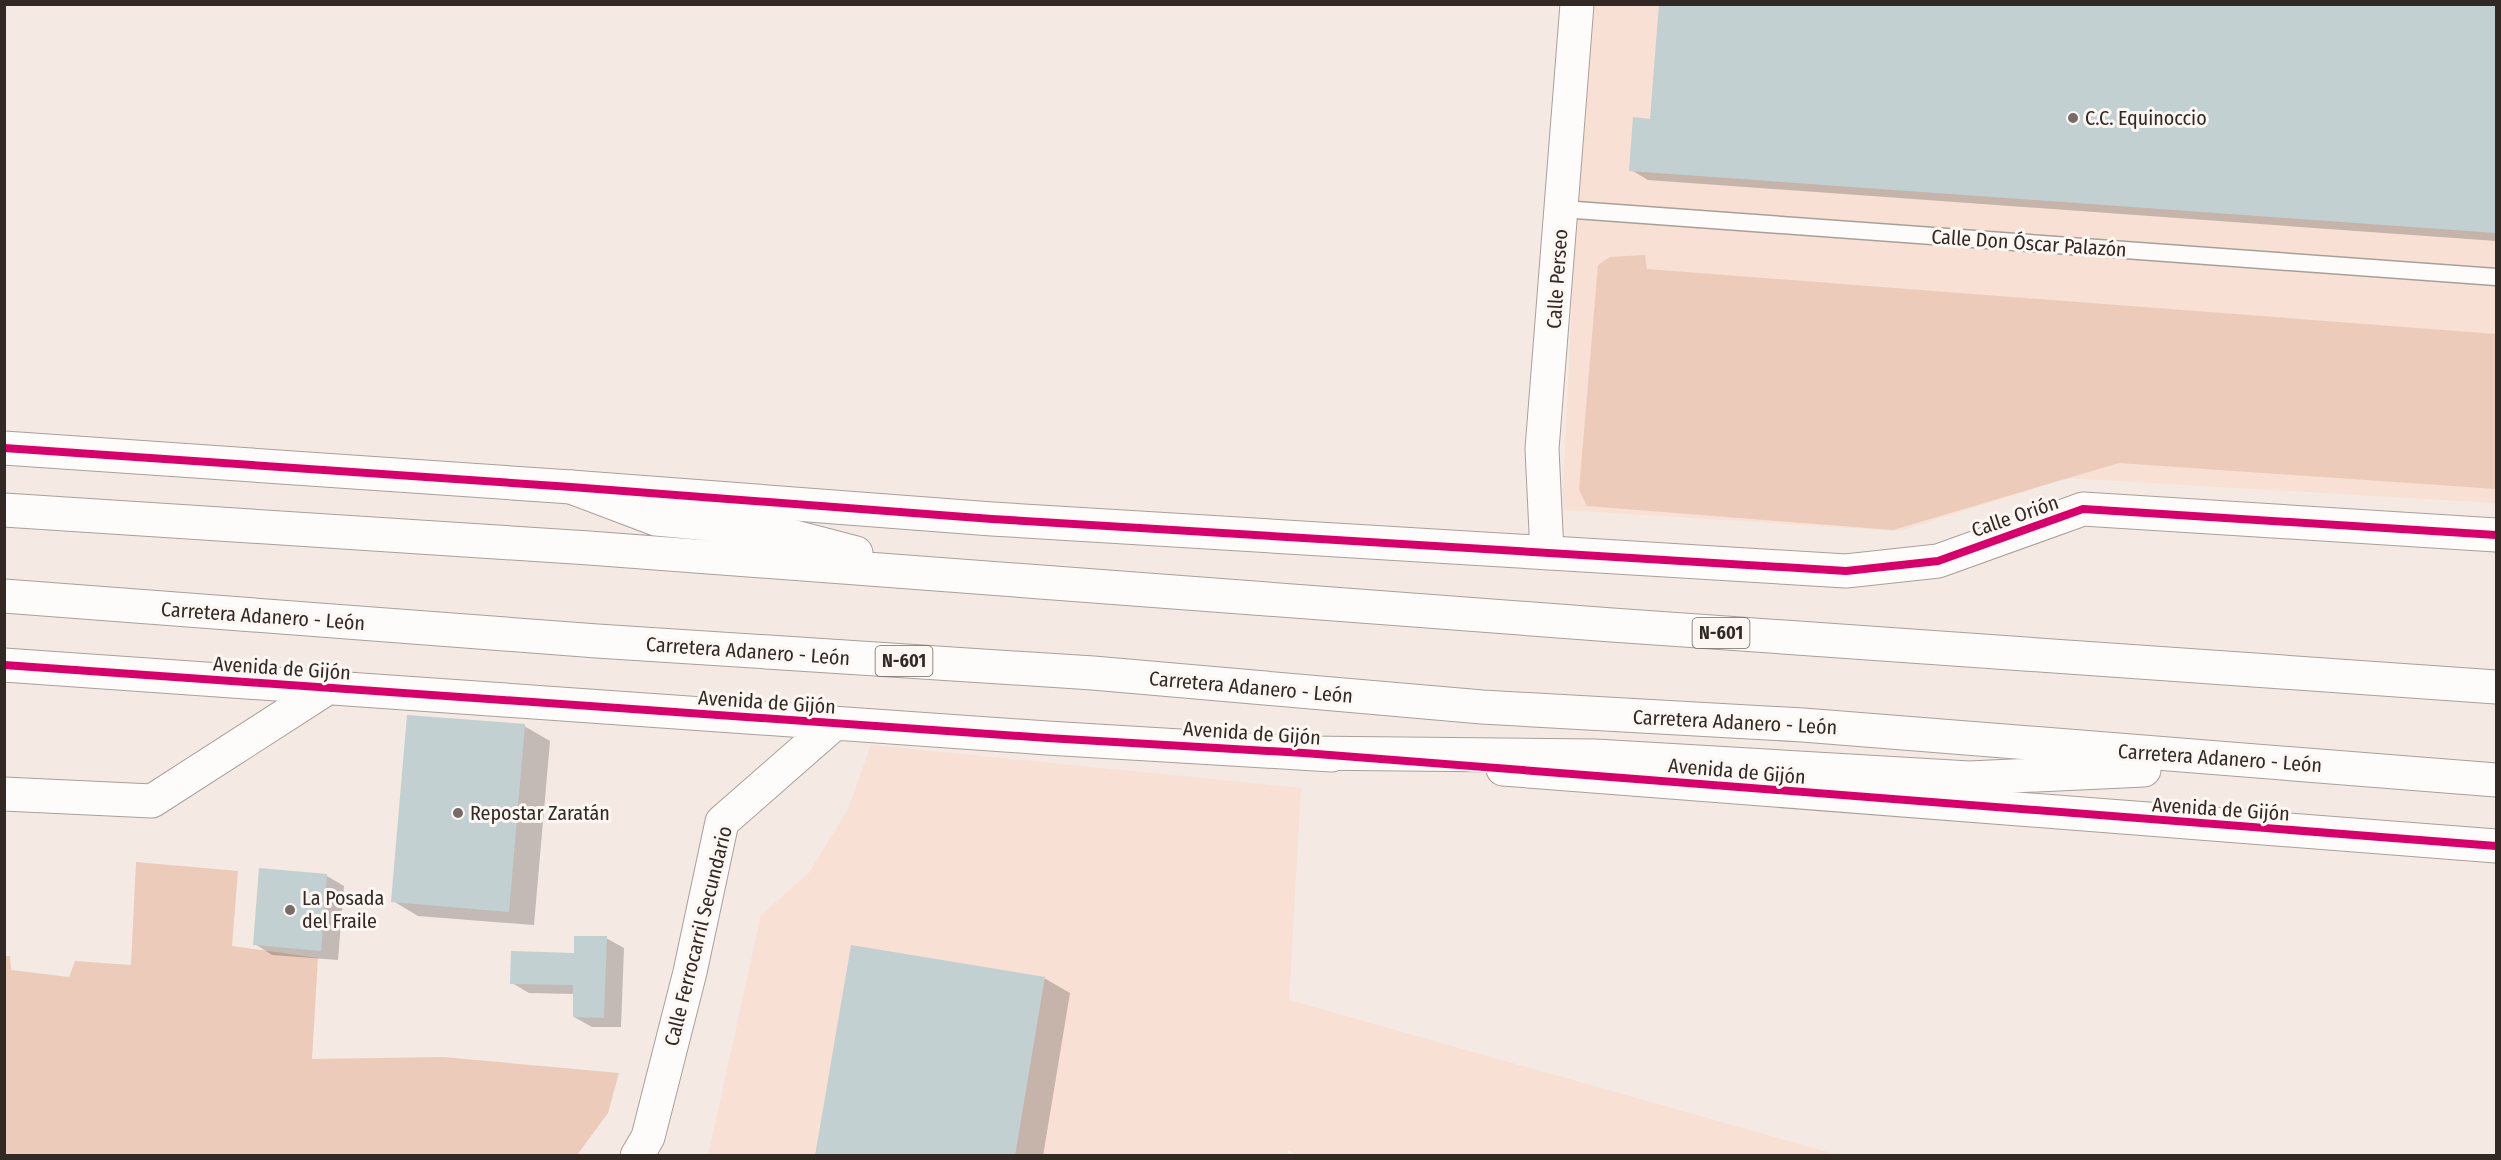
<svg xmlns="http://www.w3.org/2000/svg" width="2501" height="1160" font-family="'Fira Sans Condensed',sans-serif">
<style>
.built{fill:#f8e0d4}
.green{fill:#eccbba}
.shadow{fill:#0003}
.building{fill:#c2d0d1}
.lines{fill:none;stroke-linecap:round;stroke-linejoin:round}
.service-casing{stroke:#a99f9a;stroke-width:19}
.minor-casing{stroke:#a99f9a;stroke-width:35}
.trunk-casing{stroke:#a99f9a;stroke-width:35}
.service{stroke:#fdfcfb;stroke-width:16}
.minor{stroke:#fdfcfb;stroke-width:33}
.trunk{stroke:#fdfcfb;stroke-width:33}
.cycleway-casing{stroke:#fdf7f4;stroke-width:11}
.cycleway{stroke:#d6006c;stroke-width:8}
.poi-dot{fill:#776c67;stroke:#fdf7f4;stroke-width:2}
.labels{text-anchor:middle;stroke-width:6;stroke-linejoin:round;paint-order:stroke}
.shield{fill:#fdf7f4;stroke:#706762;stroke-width:1.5}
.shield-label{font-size:18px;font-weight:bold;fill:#332924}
.poi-label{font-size:20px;fill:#332924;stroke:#fdf7f4;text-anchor:start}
.street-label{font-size:20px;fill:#332924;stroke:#fdf7f4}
</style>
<rect width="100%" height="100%" fill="#f4e9e3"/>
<path class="built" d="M1586,5H2496V503L2067,478L1900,531L1562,510Z
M871,745L1301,788L1289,1000L1838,1155L1299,1156L1288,1150L1287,1156H708L761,915L809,873L848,809Z"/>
<path class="green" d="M1645,255L1647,269L2496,334V489L2119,463L1893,530L1587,506L1579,490L1598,265L1610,257Z
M136,862L238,871L232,946L318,958L312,1059L443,1057L619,1073L608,1113L577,1155H5V956H10L11,970L69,977L75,961L131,965Z"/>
<path class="shadow" d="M1660,4H2496V241L1648,180L1631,170L1652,121Z
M524,726L550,741L534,925L418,916L393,901Z
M261,870L327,876L344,886L338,960L272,955L255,944Z
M606,938L624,948L621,1027H592L574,1017L575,994L529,993L512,983Z
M1044,978L1070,993L1043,1156H817Z"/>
<path class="building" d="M1659,4H2496V233L1629,171L1633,117L1650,119Z
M407,715L525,724L509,912L391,902Z
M259,868L327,874L321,951L253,945Z
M574,936H607L604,1018L573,1017V985L510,984L511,951L574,953Z
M851,945L1045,977L1015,1156H815Z"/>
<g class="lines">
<defs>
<path id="service" d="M1562,209L2496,277"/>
<path id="minor" d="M4,448L571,487L992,519L1846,571L1938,561L2083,509L2496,535
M1547,553L1542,449L1577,4
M4,665L1047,738L1332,755
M1503,769L2496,846
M4,794L152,801L329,687
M637,1156L648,1137L690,972L722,822L835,723"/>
<path id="trunk" d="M571,487L656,519L764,529L856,553
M4,510L589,548L1612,625L2496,687
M4,596L597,641L1093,673L1482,707L1803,725L2496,780
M1304,753L1595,756L1969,778L2144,770"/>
</defs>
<use href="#service" class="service-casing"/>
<use href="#minor" class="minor-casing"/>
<use href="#trunk" class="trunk-casing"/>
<use href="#service" class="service"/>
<use href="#minor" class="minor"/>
<use href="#trunk" class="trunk"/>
<defs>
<path id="cycleway" d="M4,448L571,487L992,519L1846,571L1938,561L2083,509L2496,535
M4,665L1047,738L1304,753L2496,846"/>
</defs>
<use href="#cycleway" class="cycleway-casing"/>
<use href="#cycleway" class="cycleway"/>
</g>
<g class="poi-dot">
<circle cx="2073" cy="118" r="6"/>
<circle cx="458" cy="813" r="6"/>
<circle cx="290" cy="910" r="6"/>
</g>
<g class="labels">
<g class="shield">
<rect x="1692.5" y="618" width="57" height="30" rx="4.5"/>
<rect x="875.5" y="646" width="57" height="30" rx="4.5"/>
</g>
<g class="shield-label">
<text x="1721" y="639">N-601</text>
<text x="904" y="667">N-601</text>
</g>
<g class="poi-label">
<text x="2085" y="125">C.C. Equinoccio</text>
<text x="470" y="820">Repostar Zaratán</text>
<text x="302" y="905">La Posada<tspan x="302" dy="23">del Fraile</tspan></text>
</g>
<g class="street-label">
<text transform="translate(2029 243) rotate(4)" y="7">Calle Don Óscar Palazón</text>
<text transform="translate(1557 279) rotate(-86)" y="7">Calle Perseo</text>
<text transform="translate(2015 516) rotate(-19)" y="7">Calle Orión</text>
<text transform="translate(263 616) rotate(4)" y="7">Carretera Adanero - León</text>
<text transform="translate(748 651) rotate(4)" y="7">Carretera Adanero - León</text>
<text transform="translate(282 668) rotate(4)" y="7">Avenida de Gijón</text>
<text transform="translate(1251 687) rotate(5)" y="7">Carretera Adanero - León</text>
<text transform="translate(767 702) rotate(4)" y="7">Avenida de Gijón</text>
<text transform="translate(1735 722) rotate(3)" y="7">Carretera Adanero - León</text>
<text transform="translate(1252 733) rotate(4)" y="7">Avenida de Gijón</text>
<text transform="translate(2220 758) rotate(4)" y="7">Carretera Adanero - León</text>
<text transform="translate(1737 771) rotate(5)" y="7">Avenida de Gijón</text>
<text transform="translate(2221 809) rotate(4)" y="7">Avenida de Gijón</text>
<text transform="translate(698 936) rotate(-76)" y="7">Calle Ferrocarril Secundario</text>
</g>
</g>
<rect width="2501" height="1160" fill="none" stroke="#332924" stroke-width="12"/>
</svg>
